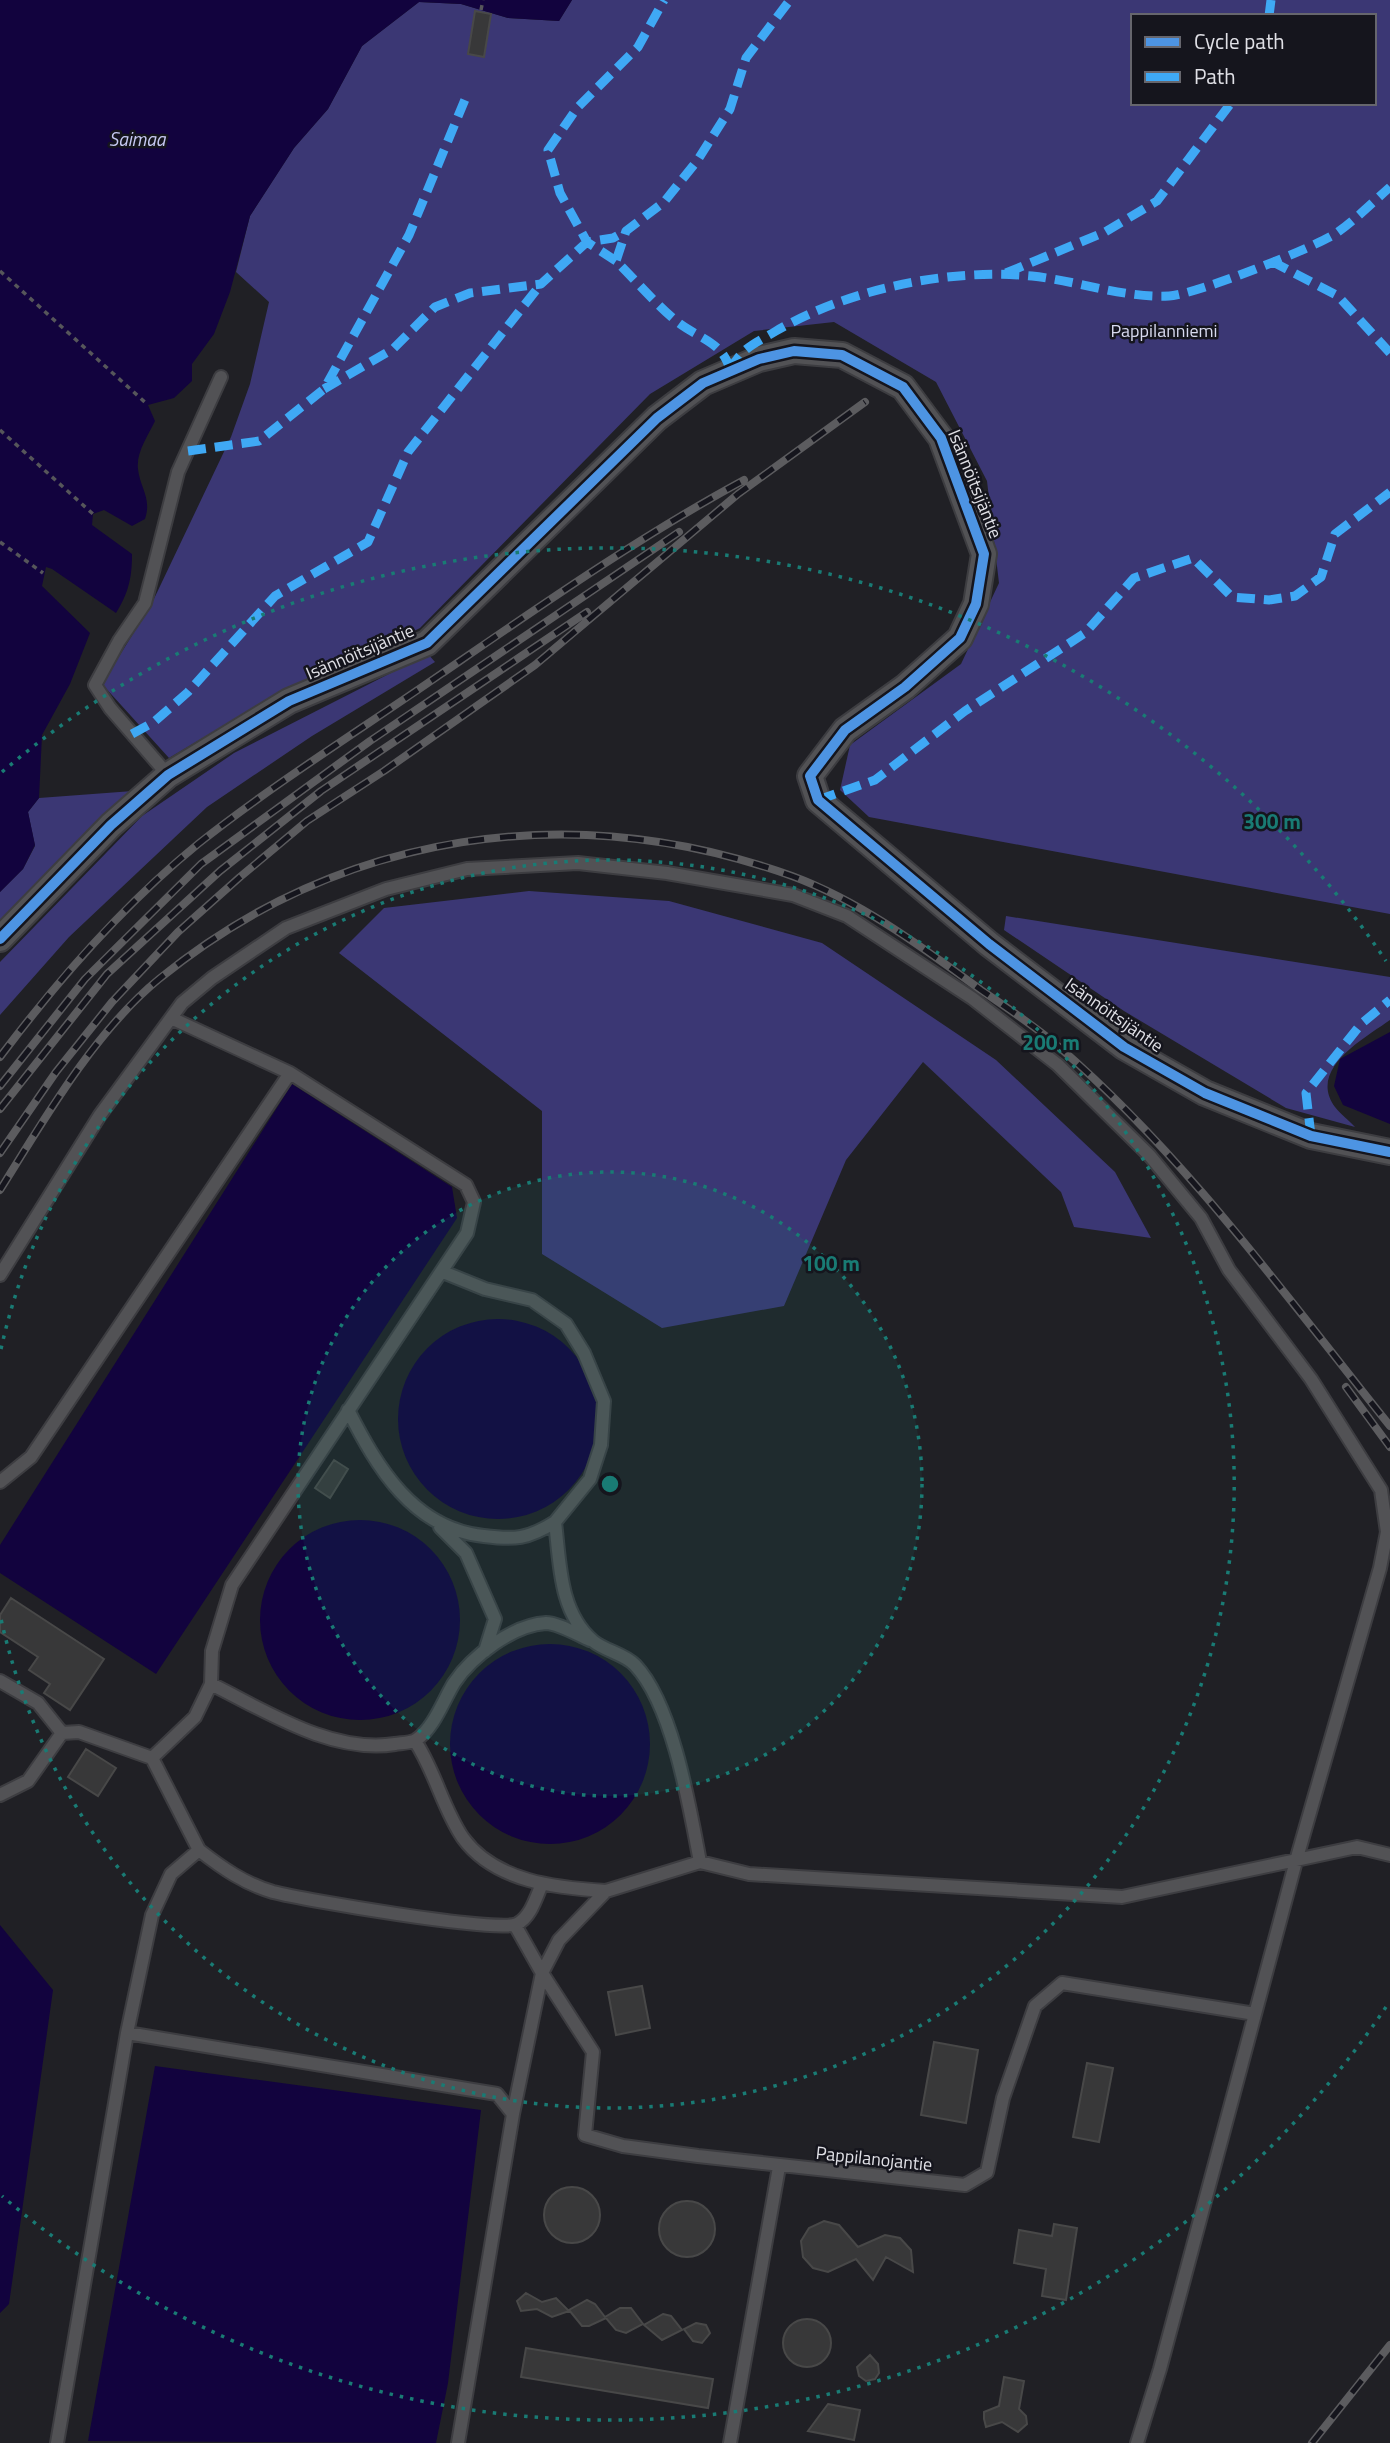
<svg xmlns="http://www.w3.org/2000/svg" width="1390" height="2443" viewBox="0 0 1390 2443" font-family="'Titillium Web',sans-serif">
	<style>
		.forest { fill: #3b3774; fill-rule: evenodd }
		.water { fill: #12033e }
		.building { fill: #383839; stroke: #484848; stroke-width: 2 }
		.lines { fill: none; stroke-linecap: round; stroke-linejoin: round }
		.service-casing { stroke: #3d3d41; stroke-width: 16 }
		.minor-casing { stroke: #3d3d41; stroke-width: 28 }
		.path { stroke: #56565a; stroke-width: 3.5; stroke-dasharray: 5 5; stroke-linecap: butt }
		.service { stroke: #525255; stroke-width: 12 }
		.minor { stroke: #525255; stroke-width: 24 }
		.rail-casing { stroke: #5c5c5f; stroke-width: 8 }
		.rail { stroke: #15151d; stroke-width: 5; stroke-dasharray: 16; stroke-linecap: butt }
		.quiet { stroke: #3fa9f5; stroke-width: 9; stroke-dasharray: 18 9; stroke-linecap: butt }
		.cycleway-casing { stroke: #15151d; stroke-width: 15 }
		.cycleway { stroke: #4d94e3; stroke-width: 10 }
		.ring { fill: none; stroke: #197b74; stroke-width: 3.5; stroke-dasharray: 3.5 7 }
		.labels { text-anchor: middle; stroke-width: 5; stroke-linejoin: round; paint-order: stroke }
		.park-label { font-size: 18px; fill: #d9dbf0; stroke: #15151d }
		.street-label { font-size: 18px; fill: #e0e0e6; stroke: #15151d }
		.water-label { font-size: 19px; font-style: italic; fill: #c6c9f2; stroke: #15151d }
		.centre { fill: #197b74; stroke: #15151d; stroke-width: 3.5 }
		.ring-label { font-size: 21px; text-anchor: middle; font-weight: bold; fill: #197b74; stroke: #15151d; stroke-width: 5; stroke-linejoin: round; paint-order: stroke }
	</style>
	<rect width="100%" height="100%" fill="#202025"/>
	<path class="forest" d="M572 0H1390V914L869 817 840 790 850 745 961 664 999 583 987 481 936 382 834 322 754 331 650 394 420 628 213 732 169 758 102 684 152 603 231 437 250 384 269 302 236 272 250 216 294 148 328 109 362 46 419 2 461 4 508 18 559 21ZM1133 16H1374V103H1133Z
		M428 654 435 662 312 736 207 807 69 937 0 1015V962L142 816 234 753Z
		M133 791 0 926V892L23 869 35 846 28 812 39 798Z
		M529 891 669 901 822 943 996 1060 1115 1172 1151 1238 1074 1227 1061 1192 923 1062 846 1160 784 1306 662 1328 542 1254V1111L339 953 384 908Z
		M1006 916 1390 977V1020C1365 1038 1307 1069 1335 1107 1340 1114 1349 1120 1355 1127L1286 1108 1124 1011 1004 930Z"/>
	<path class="water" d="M0 0H572L559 21 508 18 461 4 419 2 362 46 328 109 294 148 250 216 230 292 214 334 192 364V381L174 398 148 405 155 421C148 436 136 452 138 469 140 488 152 498 145 519L132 526 104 510 93 514 92 525 132 554C132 577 129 592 116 613L52 569 46 567 42 586 90 633 70 684 42 735 39 798 28 812 35 845 23 869 0 892Z
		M1390 1032V1124L1343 1105 1334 1086 1340 1059Z
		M292 1084 452 1187 457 1218 156 1674 0 1573V1545Z
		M398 1419a100 100 0 1 1 200 0a100 100 0 1 1-200 0Z
		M260 1620a100 100 0 1 1 200 0a100 100 0 1 1-200 0Z
		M450 1744a100 100 0 1 1 200 0a100 100 0 1 1-200 0Z
		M0 1925 53 1990 9 2304 0 2313Z
		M155 2066 481 2110 448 2383 436 2443 88 2441Z"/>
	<path class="building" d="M475 11 491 14 484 57 468 54Z
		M334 1460 348 1469 330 1498 315 1488Z
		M11 1598 104 1659 70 1710 44 1693 50 1684 29 1670 38 1657 0 1632V1615Z
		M86 1749 116 1768 98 1796 68 1777Z
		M642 1986 650 2028 616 2035 608 1992Z
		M934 2042 978 2050 966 2123 921 2115Z
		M1087 2063 1113 2068 1099 2142 1073 2137Z
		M544 2215a28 28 0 1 1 56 0a28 28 0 1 1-56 0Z
		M659 2229a28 28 0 1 1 56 0a28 28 0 1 1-56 0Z
		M824 2221 839 2225 858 2247 885 2235 900 2238 911 2250 913 2272 886 2257 873 2280 856 2259 828 2272 813 2268 803 2257 801 2241 809 2228Z
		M1054 2224 1077 2228 1066 2300 1042 2296 1046 2269 1014 2263 1019 2230 1052 2236Z
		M526 2293 542 2302 556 2298 569 2311 552 2317 537 2309 521 2311 517 2301Z
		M587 2300 595 2304 605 2317 620 2308H631L643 2324 626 2333 616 2330 606 2318 589 2326H582L569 2310Z
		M663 2314 671 2316 682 2330 662 2340 644 2325Z
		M783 2343a24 24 0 1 1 48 0a24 24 0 1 1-48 0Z
		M696 2323 706 2325 710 2333 702 2343 693 2341 684 2329Z
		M526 2348 713 2379 708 2408 521 2377Z
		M870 2355 878 2364 879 2373 875 2379 866 2381 859 2376 857 2367Z
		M1004 2377 1024 2381 1019 2409 1026 2416 1027 2424 1018 2432 1002 2422 986 2427 984 2419V2412L999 2406Z
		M828 2404 860 2410 854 2440 808 2431Z"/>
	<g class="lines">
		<defs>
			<path id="service" d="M168 775 110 708 95 685 119 641 145 603 178 472 221 377
				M171 1018 290 1073
				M443 1272 485 1289 532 1300 566 1324 584 1353 604 1401 601 1445 590 1479 555 1522C560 1563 559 1612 593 1641 605 1651 625 1654 635 1665 673 1705 690 1809 700 1862L749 1874 1122 1897 1357 1847 1390 1855
				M0 1275 100 1115 182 1003 212 978 286 928 386 889 467 869 578 863 667 873 793 895 847 916 972 998 1058 1065 1150 1156 1201 1218 1229 1270 1311 1379 1381 1490 1387 1532 1380 1568 1296 1861 1160 2369 1137 2443
				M348 1410C377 1467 413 1529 484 1536 515 1540 528 1539 555 1522
				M0 1482 31 1457 290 1073 466 1185 474 1202 467 1233 232 1585 212 1651 211 1684 195 1717 152 1758 199 1850 171 1874 152 1915 127 2033
				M440 1527 466 1553 495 1619 485 1651
				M0 1681 38 1703 62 1733
				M211 1684C266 1711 331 1754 395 1744 401 1743 411 1743 416 1740 434 1728 443 1701 454 1683 472 1656 513 1625 546 1623 558 1623 578 1635 590 1640
				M415 1741C435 1771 443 1809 463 1838 495 1882 557 1888 606 1891
				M0 1795 28 1781 62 1733 79 1732 152 1758
				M199 1850C222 1868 245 1884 273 1892 304 1900 497 1933 517 1924 531 1917 536 1897 542 1884
				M515 1925 542 1973 593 2052 585 2135 623 2146 698 2156 965 2185 987 2172 1003 2098 1035 2006 1062 1983 1255 2014
				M513 2114 542 1973 559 1940 606 1891 700 1862
				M57 2443 127 2033 497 2094 513 2114 458 2443
				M730 2443 779 2167"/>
			<path id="minor" d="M0 939 111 825 168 775 289 701 427 643 657 418 703 383 759 359 794 351 842 355 903 387 941 438 984 554 976 604 960 638 905 687 845 730 810 776 818 800 989 944 1124 1047 1205 1093 1311 1136 1390 1152"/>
		</defs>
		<use href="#service" class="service-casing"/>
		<use href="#minor" class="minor-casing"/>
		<path class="path" d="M481 10 483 0
			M0 271 148 405
			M0 430 93 514
			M0 542 43 573"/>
		<use href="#service" class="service"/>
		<use href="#minor" class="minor"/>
		<defs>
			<path id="rail" d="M0 1057C58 980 123 905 198 844 275 783 360 730 441 674 540 606 639 537 744 480
				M0 1086 85 979 201 864 370 741 679 532
				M0 1109 107 974 220 871 321 791 587 612
				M0 1153 56 1072 112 1002 178 932 240 877 307 821 384 771 535 665 738 494 865 402
				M0 1190C43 1121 95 1031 159 979 341 831 572 797 792 876 860 901 922 947 981 990 1007 1008 1035 1026 1059 1047 1186 1157 1285 1295 1390 1426
				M1346 1387 1390 1447
				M1312 2443 1390 2345"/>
		</defs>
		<use href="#rail" class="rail-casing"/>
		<use href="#rail" class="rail"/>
		<path class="quiet" d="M1269 16 1271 0
			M616 261 587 242 560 193 548 150 577 108 638 47 664 0
			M1271 261 1338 296 1390 353
			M1006 273 1105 232 1157 201 1231 103
			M730 371C741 348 754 344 776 331 849 289 948 268 1032 276 1078 281 1123 298 1169 296 1194 295 1317 247 1338 232 1356 219 1373 202 1390 187
			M730 371C724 341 696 338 675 320 654 302 636 281 616 261L626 231 664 202 697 161 730 109 746 58 790 0
			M324 389 393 349 435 307 470 293 541 284 587 242 613 238 626 231
			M188 451 259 441 324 389 409 235 466 97
			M132 734 154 722 188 692 275 596 368 542 408 452 541 284
			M818 800 875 780 965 711 1085 633 1134 578 1193 558 1232 597 1269 600 1295 596 1321 577 1335 534 1390 492
			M1311 1136 1306 1093 1361 1024 1390 1000"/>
		<defs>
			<path id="cycleway" d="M0 939 111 825 168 775 289 701 427 643 657 418 703 383 759 359 794 351 842 355 903 387 941 438 984 554 976 604 960 638 905 687 845 730 810 776 818 800 989 944 1124 1047 1205 1093 1311 1136 1390 1152"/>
		</defs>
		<use href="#cycleway" class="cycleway-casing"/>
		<use href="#cycleway" class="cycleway"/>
	</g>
	<circle cx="610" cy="1484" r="312" fill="#197b74" fill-opacity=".12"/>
	<g class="ring">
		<circle cx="610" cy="1484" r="312"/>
		<path d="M1 1349A624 624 0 1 1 1 1619"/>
		<path d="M1386 2007A936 936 0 0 1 2 2196M2 772A936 936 0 0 1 1386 961"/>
	</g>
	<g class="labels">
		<g class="park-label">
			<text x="1164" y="337">Pappilanniemi</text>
		</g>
		<g class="street-label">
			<text transform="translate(975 484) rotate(68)" y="6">Isännöitsijäntie</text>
			<text transform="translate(360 652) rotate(-23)" y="6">Isännöitsijäntie</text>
			<text transform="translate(1114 1015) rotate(35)" y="6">Isännöitsijäntie</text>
			<text transform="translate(874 2159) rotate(6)" y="6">Pappilanojantie</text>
		</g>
		<g class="water-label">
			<text x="137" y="146">Saimaa</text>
		</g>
	</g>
	<circle cx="610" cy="1484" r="10" class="centre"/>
	<g class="ring-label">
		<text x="1272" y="829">300 m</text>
		<text x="1051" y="1050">200 m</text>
		<text x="831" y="1271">100 m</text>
	</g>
	<rect x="1131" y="14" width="245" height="91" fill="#15151d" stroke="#66666d" stroke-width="2"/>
	<rect x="1145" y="37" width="35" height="10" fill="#4d94e3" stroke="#66666d" stroke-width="2"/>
	<text x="1194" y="49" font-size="21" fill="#e0e0e6">Cycle path</text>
	<rect x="1145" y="72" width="35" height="10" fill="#3fa9f5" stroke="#66666d" stroke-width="2"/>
	<text x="1194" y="84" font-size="21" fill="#e0e0e6">Path</text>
</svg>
